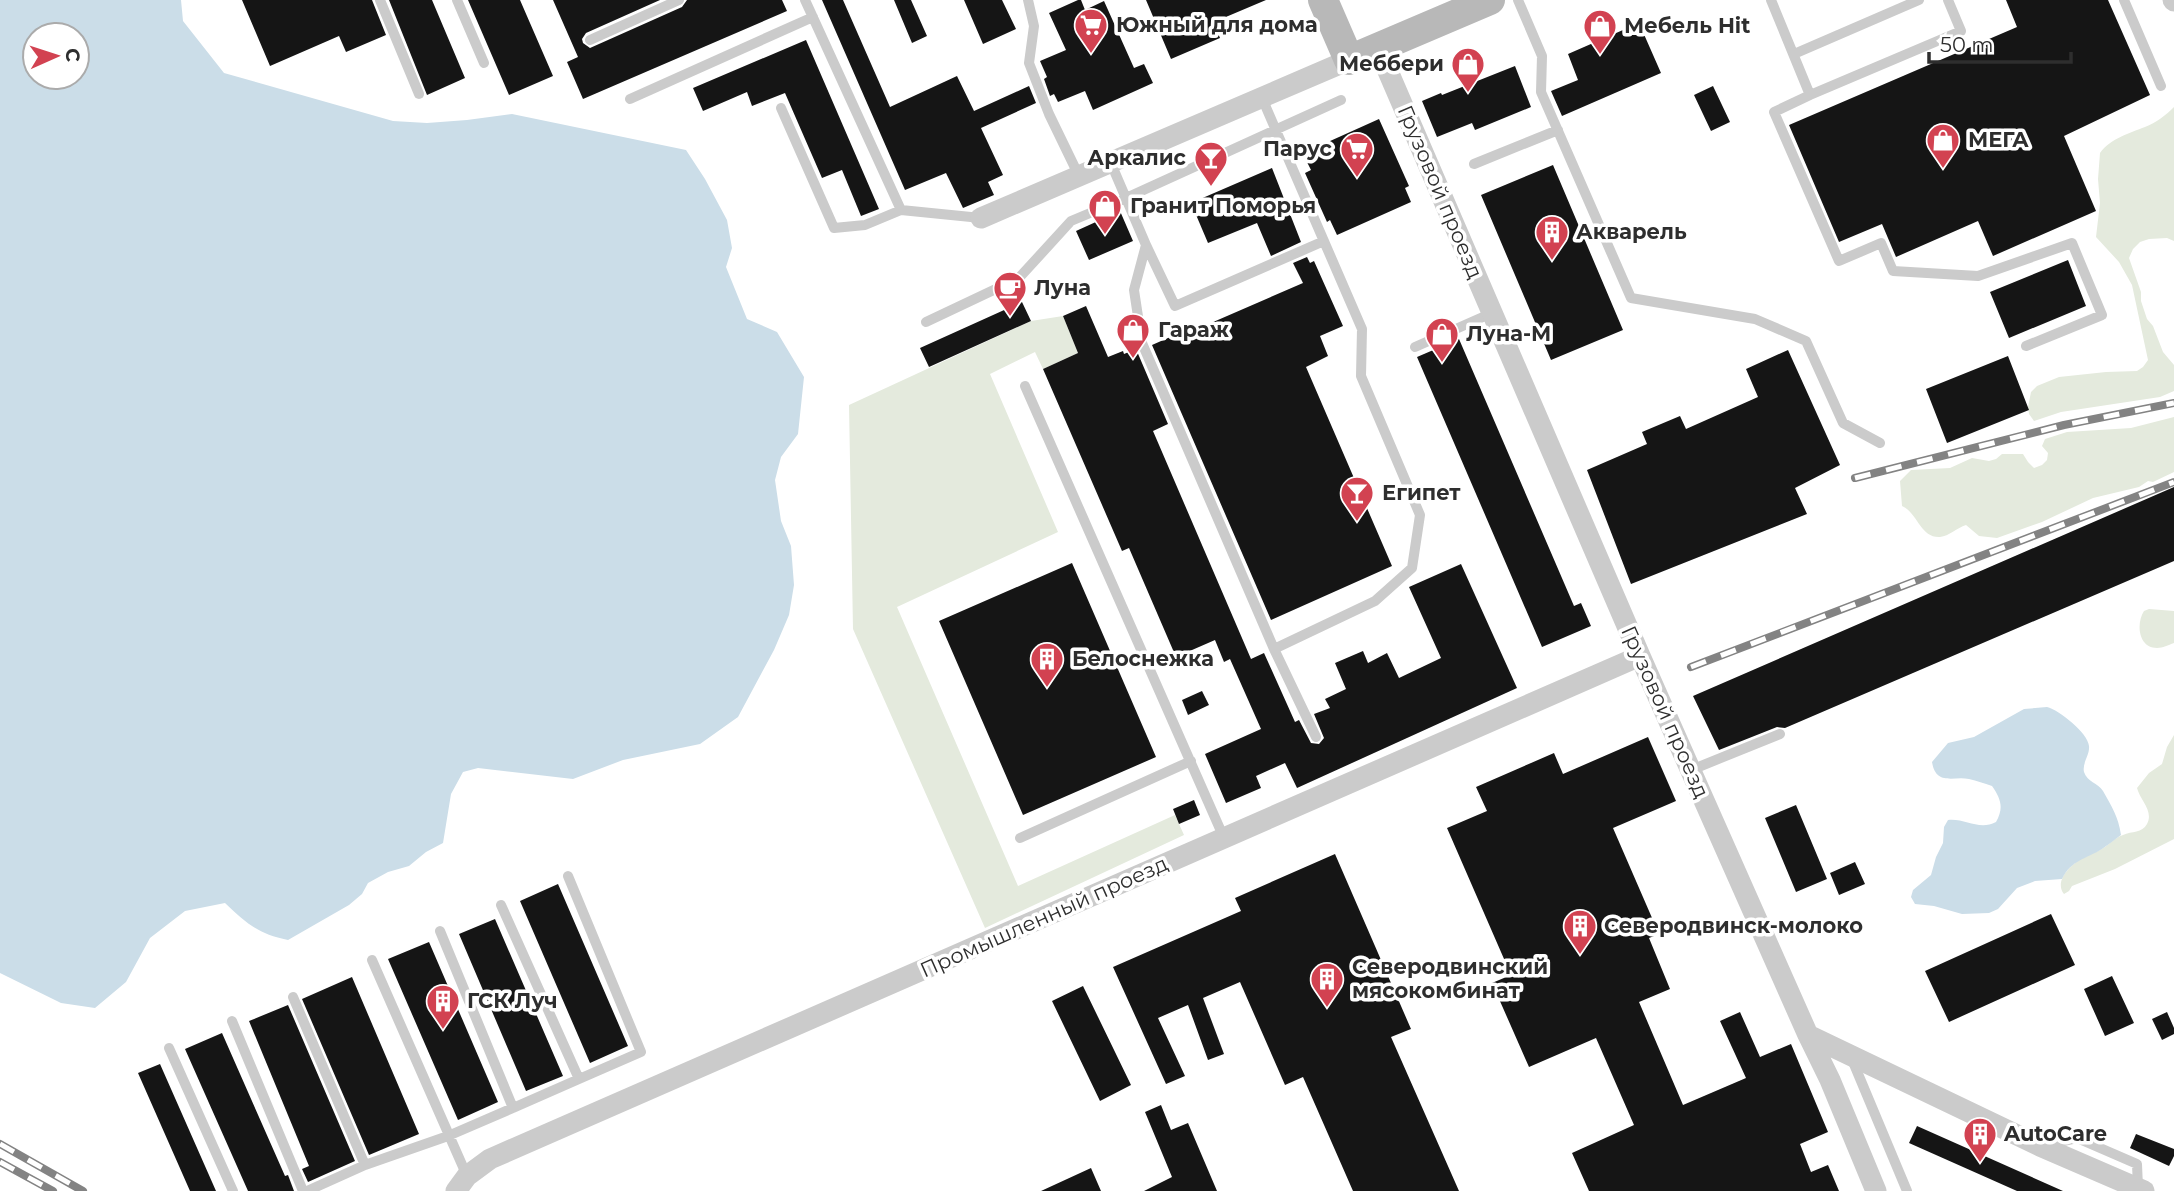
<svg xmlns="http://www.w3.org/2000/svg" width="2174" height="1191" viewBox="0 0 2174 1191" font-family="Montserrat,sans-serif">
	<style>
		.green { fill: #e4eadd }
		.water { fill: #cbdde8; fill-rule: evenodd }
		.building { fill: #151515 }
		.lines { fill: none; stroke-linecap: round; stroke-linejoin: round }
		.service { stroke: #cbcbcb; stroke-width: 10 }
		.minor { stroke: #cbcbcb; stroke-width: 21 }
		.secondary { stroke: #b8b8b8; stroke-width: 30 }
		.rail-casing { stroke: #838383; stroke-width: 8 }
		.rail { stroke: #fff; stroke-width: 5; stroke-dasharray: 16; stroke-linecap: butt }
		.labels { text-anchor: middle; stroke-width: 7; stroke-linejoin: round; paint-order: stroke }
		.poi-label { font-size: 21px; font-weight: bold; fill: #2e2e2e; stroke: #fff; text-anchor: start }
		.street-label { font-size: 21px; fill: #2e2e2e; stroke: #fff }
	</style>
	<rect width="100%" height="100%" fill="#fff"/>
	<path class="green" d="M2174 107V241L2167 238 2149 239 2140 242 2133 249 2129 258 2141 292V301L2147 319 2153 326 2163 352 2174 365V391L2160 397 2061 412 2034 421 2029 414 2028 407 2031 392 2037 386 2059 377 2106 372 2137 371 2143 367 2148 360 2132 285 2119 262 2096 237 2100 203 2098 179 2100 153C2111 138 2130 133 2145 127 2156 123 2166 115 2174 107Z
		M1063 316 1078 353 1043 369 1035 352 990 374 1058 532 897 607 1018 886 1175 815 1184 835 985 928 853 629 849 405 1031 321Z
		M2174 417V472L2153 482 2148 481 2139 487 2093 498 2042 522 1997 538 1979 536 1966 525C1957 528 1949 536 1940 537 1920 538 1918 513 1902 506L1900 481 1911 470 1950 468 1972 458 1989 461 1996 459 2002 454H2023L2028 462 2034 468 2042 465 2047 460 2048 453 2042 446 2045 439 2067 432 2131 428Z
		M2149 609 2174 611V643C2168 645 2163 648 2157 648 2138 648 2136 623 2144 611Z
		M2174 735V839L2115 869 2072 886 2069 891 2064 894C2053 880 2073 863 2085 856 2090 853 2095 853 2100 850 2108 846 2114 838 2123 835 2132 831 2142 833 2147 824 2154 811 2140 800 2137 788L2149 773 2162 764 2167 747Z"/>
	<path class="water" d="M0 0H181L183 21 224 73 393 121 427 123 467 120 512 114 686 150 705 179 727 220 732 248 726 267 747 319 777 332 804 377 798 434 781 457 775 480 781 521 791 546 794 585 789 615 774 650 738 717 700 744 623 760 573 779 478 768 463 772 451 794 443 843 426 852 409 866 388 872 368 883 362 894 349 905 288 940C258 934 246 923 225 903L185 911 150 938 126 982 95 1008 61 1003 0 973ZM77 35V77H35V35Z
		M2047 707C2059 710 2088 733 2089 746 2090 755 2082 763 2084 772 2087 782 2098 783 2103 791 2112 807 2118 816 2121 835 2114 840 2108 845 2102 849 2086 859 2071 860 2062 879L2035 881 2017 888 1998 909 1989 913 1962 914 1934 906 1915 904 1911 897 1913 890 1931 875 1936 857 1943 843 1944 827 1948 820C1965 818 1979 831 1996 822 2004 808 2001 799 1992 786 1984 783 1977 781 1969 779 1953 776 1936 786 1932 762L1948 743 1974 737 2024 709Z"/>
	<path class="building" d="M242 0H372L386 35 346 52 339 36 270 66Z
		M389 0H432L465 78 427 95Z
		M468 0H520L553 76 509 95Z
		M553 0H660L586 33 582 39 583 43 590 48 682 7 687 0H782L787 11 583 99 567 62 578 57Z
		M822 0H843L890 107 957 76 974 111 1029 86 1036 103 981 128 1003 175 988 182 994 195 963 208 946 173 905 190Z
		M894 0H911L927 36 912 43Z
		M964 0H1002L1016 29 983 44Z
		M1078 0H1081L1085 10 1104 1 1134 68 1144 64 1153 83 1093 110 1085 91 1058 102 1054 94 1050 96 1044 79 1047 77 1040 61 1066 50 1049 13Z
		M1146 0H1266L1214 22 1220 38 1171 59Z
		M2006 0H2108L2150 95 2064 136 2096 211 1993 256 1978 221 1896 257 1882 224 1839 242 1789 125 2017 27Z
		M1639 23 1661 73 1562 116 1551 91 1578 80 1568 54Z
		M806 40 879 209 861 216 842 170 822 178 785 93 752 106 747 92 703 111 693 88Z
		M1515 66 1531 107 1475 130 1472 123 1437 137 1422 101 1441 93 1442 95Z
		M1713 86 1730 122 1711 131 1694 95Z
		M1379 119 1409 186 1405 188 1411 202 1337 235 1330 220 1327 222 1305 173 1311 170 1304 156 1320 149 1319 146Z
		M1553 165 1623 330 1551 360 1481 195Z
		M1272 168 1301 242 1271 256 1257 223 1208 243 1191 203Z
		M1120 211 1133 241 1089 260 1076 231Z
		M1307 257 1310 263 1314 261 1343 326 1320 336 1328 356 1306 367 1392 566 1271 620 1152 345 1202 323 1204 326 1303 283 1293 263Z
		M2068 260 2086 306 2009 338 1990 292Z
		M1022 302 1031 321 929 367 920 348Z
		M1086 306 1108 357 1123 351 1124 354 1136 349 1168 424 1153 431 1251 659 1264 653 1295 722 1299 720 1311 743 1319 744 1324 738 1314 714 1330 708 1325 699 1346 689 1335 663 1363 651 1368 663 1387 653 1399 678 1441 658 1409 587 1461 564 1517 688 1297 788 1285 763 1256 776 1261 788 1226 803 1205 754 1261 729 1230 659 1224 662 1215 640 1176 657 1129 548 1122 551 1043 369 1078 353 1063 316Z
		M1459 339 1574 606 1581 603 1591 626 1542 647 1417 357Z
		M1788 350 1840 465 1795 488 1807 514 1631 584 1587 470 1647 444 1642 432 1680 416 1686 429 1758 397 1746 369Z
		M2008 356 2029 410 1947 443 1926 389Z
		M2174 487V561L1785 728 1777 727 1719 750 1693 696Z
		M1072 563 1156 757 1023 815 939 621Z
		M1202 691 1209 705 1188 715 1182 700Z
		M1648 737 1676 801 1613 828 1659 934 1649 938 1670 989 1639 1002 1683 1105 1746 1078 1720 1021 1740 1012 1760 1057 1791 1044 1828 1132 1800 1144 1811 1172 1828 1165 1839 1191H1589L1572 1153 1634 1125 1596 1038 1529 1067 1492 983 1511 975 1447 828 1487 811 1476 787 1554 753 1563 774Z
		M1194 800 1200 815 1179 824 1173 809Z
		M1796 805 1827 879 1796 892 1765 818Z
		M1335 854 1411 1029 1391 1037 1459 1191H1353L1303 1077 1285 1085 1240 982 1203 998 1224 1054 1208 1060 1188 1005 1158 1018 1185 1076 1166 1084 1113 967 1241 911 1235 898Z
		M1855 862 1865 884 1839 895 1830 873Z
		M558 884 628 1046 590 1063 520 901Z
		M2051 914 2075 965 1949 1022 1925 971Z
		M495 919 563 1076 526 1091 459 934Z
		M429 942 498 1102 458 1120 388 959Z
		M2112 976 2134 1023 2105 1036 2084 989Z
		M352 977 419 1134 369 1155 302 999Z
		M1083 986 1131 1085 1100 1101 1052 1001Z
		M288 1005 355 1161 308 1182 302 1169 309 1166 249 1021Z
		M2167 1012 2174 1028V1034L2162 1040 2152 1019Z
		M222 1033 285 1176 288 1175 294 1191H248L185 1049Z
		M160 1064 216 1191H190L138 1073Z
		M1161 1105 1171 1130 1188 1123 1217 1191H1144L1172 1177 1145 1112Z
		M1917 1126 2063 1191H2017L1909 1143Z
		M2136 1134 2174 1149V1156L2169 1166 2130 1148Z
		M1091 1168 1101 1191H1041Z"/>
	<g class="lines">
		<path class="service" d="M380 0 419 94
			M457 0 484 63
			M805 0 901 210 981 218
			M1028 0 1034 26 1029 63 1049 114 1079 176
			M1518 0 1542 56 1541 92 1631 298 1755 319 1806 341 1843 423 1880 443
			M1771 0 1810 95 1961 31 1948 0
			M2124 0 2161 86
			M590 40 679 0
			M1794 54 1919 0
			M1810 95 1774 112 1839 261 1881 243 1893 271 1978 276 2072 243 2102 315 2026 346
			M1262 98 1362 329 1361 376 1420 515 1412 568 1375 601 1274 649
			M630 99 813 17
			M781 108 834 228 865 225 901 210
			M1110 161 1146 245 1134 290 1142 343 1274 649 1316 737
			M1474 164 1558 130
			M1146 245 1175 306 1324 241
			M926 322 1019 278 1071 221 1126 198 1341 100
			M1415 347 1492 313
			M1025 386 1224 838
			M1691 770 1780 734
			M1020 838 1191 761
			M568 876 641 1052 579 1079
			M501 905 579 1079 513 1108
			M372 960 467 1176
			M293 997 365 1165 448 1136 513 1108 440 931
			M232 1021 303 1191
			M169 1048 233 1191
			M1851 1057 1907 1191
			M2045 1145 2077 1138 2137 1164 2138 1188
			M307 1191 365 1165"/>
		<path class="minor" d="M2173 0 2174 1
			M1378 48 1640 656 1808 1035 2040 1146 2144 1191
			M981 218 1349 60
			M1808 1035 1830 1080 1876 1191
			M456 1191 467 1176 490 1159 1640 656"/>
		<path class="secondary" d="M1323 0 1349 60 1490 0"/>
		<defs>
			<path id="rail" d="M1855 478 2064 425 2174 403
				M1691 667 2174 482
				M0 1144 83 1191
				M0 1162 53 1191"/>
		</defs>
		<use href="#rail" class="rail-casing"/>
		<use href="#rail" class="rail"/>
	</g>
	<defs>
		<symbol id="supermarket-pin" viewBox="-11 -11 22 30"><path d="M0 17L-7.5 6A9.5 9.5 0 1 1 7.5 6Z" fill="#d24251" stroke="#fff"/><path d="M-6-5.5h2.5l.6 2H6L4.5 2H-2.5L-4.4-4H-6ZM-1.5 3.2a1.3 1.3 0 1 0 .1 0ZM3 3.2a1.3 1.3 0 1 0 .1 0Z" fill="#fff"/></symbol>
		<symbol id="shop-pin" viewBox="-11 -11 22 30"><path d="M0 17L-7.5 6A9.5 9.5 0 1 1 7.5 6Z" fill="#d24251" stroke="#fff"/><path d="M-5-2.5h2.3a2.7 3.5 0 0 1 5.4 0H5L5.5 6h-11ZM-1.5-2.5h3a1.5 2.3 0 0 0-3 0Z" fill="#fff"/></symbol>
		<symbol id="bar-pin" viewBox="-11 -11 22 30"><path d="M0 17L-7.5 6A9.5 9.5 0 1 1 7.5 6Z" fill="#d24251" stroke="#fff"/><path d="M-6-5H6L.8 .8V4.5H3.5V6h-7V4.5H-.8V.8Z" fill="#fff"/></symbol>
		<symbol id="building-pin" viewBox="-11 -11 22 30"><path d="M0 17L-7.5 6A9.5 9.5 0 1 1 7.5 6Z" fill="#d24251" stroke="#fff"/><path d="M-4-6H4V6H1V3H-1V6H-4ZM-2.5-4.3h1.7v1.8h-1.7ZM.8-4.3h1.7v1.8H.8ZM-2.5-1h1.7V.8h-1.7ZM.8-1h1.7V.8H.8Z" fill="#fff"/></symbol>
		<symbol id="cafe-pin" viewBox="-11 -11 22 30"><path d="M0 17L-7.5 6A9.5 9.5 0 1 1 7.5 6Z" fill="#d24251" stroke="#fff"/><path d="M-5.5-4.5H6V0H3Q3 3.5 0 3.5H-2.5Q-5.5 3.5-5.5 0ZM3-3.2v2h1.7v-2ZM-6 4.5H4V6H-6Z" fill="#fff"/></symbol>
	</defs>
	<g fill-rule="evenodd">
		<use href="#supermarket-pin" x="1072" y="6" width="38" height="52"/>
		<use href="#shop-pin" x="1581" y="7" width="38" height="52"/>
		<use href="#shop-pin" x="1449" y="45" width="38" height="52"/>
		<use href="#shop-pin" x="1924" y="121" width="38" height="52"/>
		<use href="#supermarket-pin" x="1338" y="130" width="38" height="52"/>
		<use href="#bar-pin" x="1192" y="139" width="38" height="52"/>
		<use href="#shop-pin" x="1086" y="187" width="38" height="52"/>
		<use href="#building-pin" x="1533" y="213" width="38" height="52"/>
		<use href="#cafe-pin" x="991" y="269" width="38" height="52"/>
		<use href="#shop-pin" x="1114" y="311" width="38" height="52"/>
		<use href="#shop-pin" x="1423" y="315" width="38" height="52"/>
		<use href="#bar-pin" x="1338" y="474" width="38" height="52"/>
		<use href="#building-pin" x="1028" y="640" width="38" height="52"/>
		<use href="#building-pin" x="1561" y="907" width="38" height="52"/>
		<use href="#building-pin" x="1308" y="960" width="38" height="52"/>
		<use href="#building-pin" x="424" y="982" width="38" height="52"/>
		<use href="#building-pin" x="1961" y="1115" width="38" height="52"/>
	</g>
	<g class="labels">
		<g class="poi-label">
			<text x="1116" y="32">Южный для дома</text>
			<text x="1624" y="33">Мебель Hit</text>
			<text x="1444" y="71" text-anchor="end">Меббери</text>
			<text x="1968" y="147">МЕГА</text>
			<text x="1332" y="156" text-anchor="end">Парус</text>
			<text x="1186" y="165" text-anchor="end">Аркалис</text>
			<text x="1130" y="213">Гранит Поморья</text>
			<text x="1576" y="239">Акварель</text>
			<text x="1034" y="295">Луна</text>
			<text x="1158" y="337">Гараж</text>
			<text x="1466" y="341">Луна-М</text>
			<text x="1382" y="500">Египет</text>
			<text x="1072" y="666">Белоснежка</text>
			<text x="1604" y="933">Северодвинск-молоко</text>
			<text x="1352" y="974">Северодвинский<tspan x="1352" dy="24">мясокомбинат</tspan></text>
			<text x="467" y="1008">ГСК Луч</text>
			<text x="2004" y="1141">AutoCare</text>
		</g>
		<g class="street-label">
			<text transform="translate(1440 192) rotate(67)" y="7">Грузовой проезд</text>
			<text transform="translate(1665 712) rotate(66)" y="7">Грузовой проезд</text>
			<text transform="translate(1044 917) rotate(-24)" y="7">Промышленный проезд</text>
		</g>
	</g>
	<g transform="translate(56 56) rotate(87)"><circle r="33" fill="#ffffff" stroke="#ababab" stroke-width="2"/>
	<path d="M0-5L12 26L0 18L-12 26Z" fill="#d24251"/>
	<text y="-10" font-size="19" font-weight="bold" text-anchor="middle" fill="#2e2e2e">С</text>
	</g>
	<path d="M1929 52v10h142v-10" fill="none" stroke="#2e2e2e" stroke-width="3.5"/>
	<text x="1940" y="52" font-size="21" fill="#2e2e2e" stroke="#ffffff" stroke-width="5" paint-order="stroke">50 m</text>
</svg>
